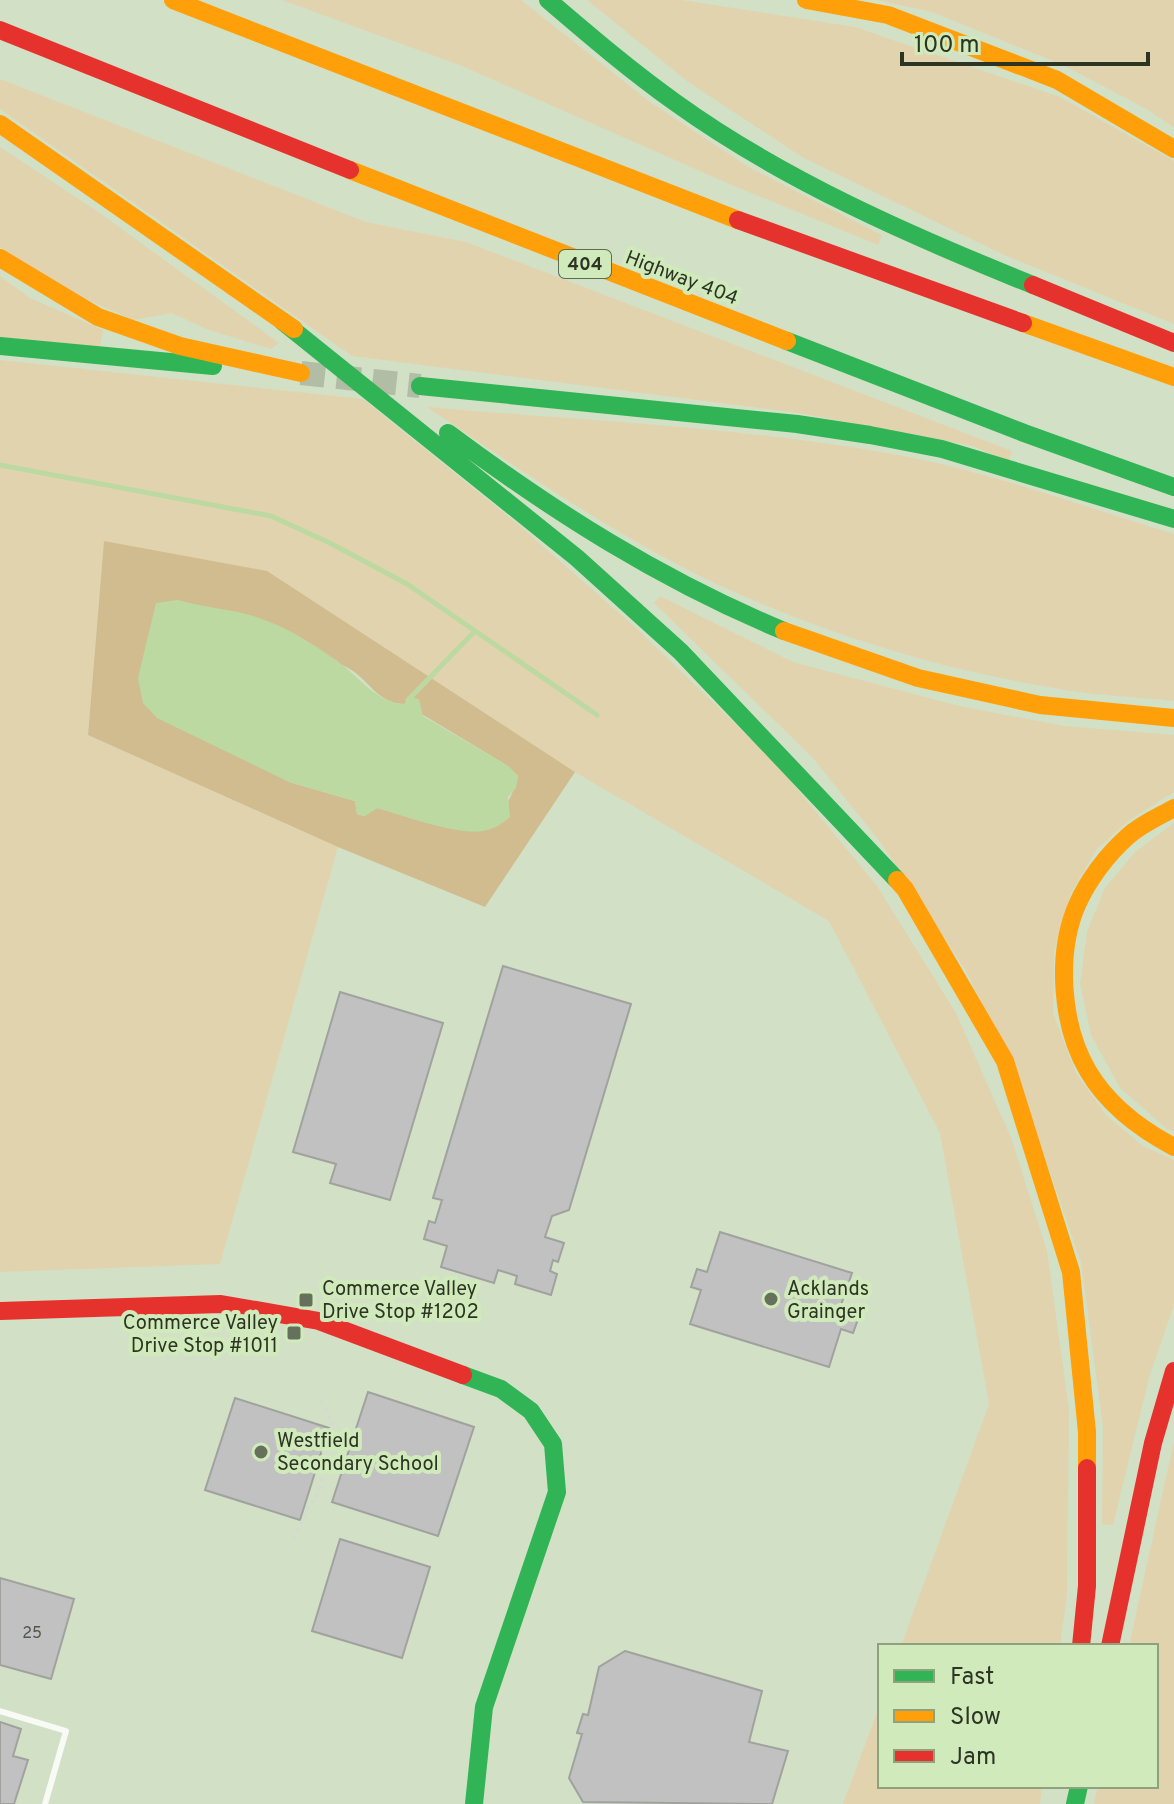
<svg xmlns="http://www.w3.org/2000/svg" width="1174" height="1804" viewBox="0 0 1174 1804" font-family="Overpass,sans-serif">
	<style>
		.green { fill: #e2d3af }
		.forest { fill: #d1bc8f; fill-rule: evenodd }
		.water { fill: #bcd9a2 }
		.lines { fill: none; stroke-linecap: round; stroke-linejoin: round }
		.stream { stroke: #bcd9a2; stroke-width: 5 }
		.building { fill: #c2c1c2; stroke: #a0a29e; stroke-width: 2 }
		.highway-tunnel { stroke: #b1bea5; stroke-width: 24; stroke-dasharray: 24 12; stroke-linecap: butt }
		.path { stroke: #d5d9d1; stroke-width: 3; stroke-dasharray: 4 4; stroke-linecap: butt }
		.lane { stroke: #f8faf6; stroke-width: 6 }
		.fast { stroke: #30b455; stroke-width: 18 }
		.slow { stroke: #ff9f0a; stroke-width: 18 }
		.jam { stroke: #e5322d; stroke-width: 18 }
		.poi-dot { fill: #66715c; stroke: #d1eabb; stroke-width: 3 }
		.labels { text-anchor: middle; stroke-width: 8; stroke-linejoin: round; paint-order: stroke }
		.number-label { font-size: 16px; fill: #52584b }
		.shield { fill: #d1eabb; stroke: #5e6b51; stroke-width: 2 }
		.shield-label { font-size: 18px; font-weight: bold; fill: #2c3523 }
		.street-label { font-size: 20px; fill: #2c3523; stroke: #d1eabb }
		.poi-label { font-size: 20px; fill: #2c3523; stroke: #d1eabb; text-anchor: start }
	</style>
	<rect width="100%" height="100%" fill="#d2e0c6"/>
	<path class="green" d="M282 0H521L650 102 750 168 882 235 878 245 727 183 462 66Z
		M587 0H682L855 27 1060 97 1174 161V324L1004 255 802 157 687 81Z
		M876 0H1174V128L1148 110 1065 66 932 12Z
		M0 79 366 222 466 242 1012 451 1009 462 973 446 799 413 352 356 0 109Z
		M0 147 97 211 279 343 271 349 206 329 172 313 133 320 57 286 0 247Z
		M0 276 30 298 103 330 100 347 0 337Z
		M0 360 363 399 520 526 635 627 775 762 877 886 956 1013 1012 1140 1047 1251 1069 1409 1067 1594 1060 1646H901L989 1404 940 1133 829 921 575 772 401 659 104 542 88 735 338 847 220 1264 0 1272Z
		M427 407C578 420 738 427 887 453 982 469 1082 506 1174 534V701C1138 697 1101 696 1065 690 953 672 843 640 739 594 631 547 525 473 427 407Z
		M660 596 793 662 959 706 1064 726 1174 735V792L1128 821 1096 850 1070 895 1054 951 1053 1013 1076 1073 1106 1115 1143 1146 1174 1160V1305L1149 1378 1113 1525 1102 1524 1103 1427 1081 1262 1017 1077 966 971 881 843 813 758 654 603Z
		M1174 823V1132L1167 1129 1120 1088 1091 1035 1080 984 1087 931 1105 888 1135 852Z
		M1174 1441V1804H1094L1098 1786H1156V1646H1129Z
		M880 1704V1786H1042L1040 1804H843Z"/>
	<path class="forest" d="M104 541 267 571 575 772 485 907 338 847 88 735ZM177 600 202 607C249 627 305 645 348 668 369 679 377 704 405 704L508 766 518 776C516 790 503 809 497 824 465 840 411 817 377 808L364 816 357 814 355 801 289 782Z"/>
	<path class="water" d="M177 600C205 608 236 609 262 619 288 628 311 643 333 658 355 672 378 705 404 704L409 697 419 699 423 716 508 766 518 776 516 788 508 797 510 817C504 823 492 830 483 831 459 836 402 815 377 808L365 816 357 814 355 801 289 782 157 718 143 703 138 678 156 603Z"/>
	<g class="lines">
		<path class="stream" d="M0 465 271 516 330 543 407 584 597 715
			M408 700 475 631"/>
	</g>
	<path class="building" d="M503 966 631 1004 569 1210 552 1216 545 1237 564 1243 558 1262 553 1260 550 1271 557 1274 551 1295 515 1284 517 1276 498 1270 494 1283 441 1267 447 1246 424 1239 429 1221 435 1223 442 1200 433 1198Z
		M340 992 443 1023 390 1200 330 1183 336 1164 293 1152Z
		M720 1232 852 1273 840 1308 860 1314 853 1333 841 1329 829 1367 690 1324 701 1290 691 1287 697 1269 707 1272Z
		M368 1392 474 1427 438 1536 332 1502Z
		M235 1398 329 1428 300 1520 205 1490Z
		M340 1539 430 1567 402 1658 312 1631Z
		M0 1578 74 1599 51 1679 0 1665Z
		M625 1651 762 1691 749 1742 788 1751 772 1804 583 1802 569 1778 582 1734 577 1733 583 1714 588 1715 599 1667Z
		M0 1722 21 1729 13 1756 28 1760 14 1804H0Z"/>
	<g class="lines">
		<path class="highway-tunnel" d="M301 373 420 386"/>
		<path class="path" d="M294 1539 308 1507 315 1500 328 1464 322 1455 330 1431 335 1429 320 1399"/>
		<path class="lane" d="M0 1711 66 1731 45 1804"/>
		<path class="fast" d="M548 0C590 36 631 71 676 103 783 180 911 236 1033 285
			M282 321 577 558 681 652 897 880
			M787 341 1024 433 1174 487
			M0 346 213 366
			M420 386 797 424 870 435 942 449 1174 519
			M448 433C554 512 661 580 784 631
			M463 1375 501 1389 531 1411 553 1444 557 1492 484 1707 474 1804
			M1075 1804 1079 1786"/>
		<path class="slow" d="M173 0 738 220
			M806 0 888 15 1057 80 1174 149
			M0 124 294 329
			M350 170 787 341
			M0 258 98 317 180 346 301 373
			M1023 323 1174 377
			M784 631 918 678 1040 705 1174 718
			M1174 808C1158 817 1141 824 1127 837 1107 855 1088 880 1077 905 1056 954 1061 1025 1088 1071 1108 1105 1140 1129 1174 1147
			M897 880 905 889 1005 1061 1071 1272 1087 1432V1468"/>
		<path class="jam" d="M0 30 350 170
			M738 220 1023 323
			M1033 285 1174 343
			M0 1311 221 1304 319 1321 463 1375
			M1081 1646 1087 1586V1468
			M1110 1646 1153 1443 1174 1371"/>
	</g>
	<g class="poi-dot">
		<circle cx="771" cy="1299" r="8"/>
		<rect x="298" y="1292" width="16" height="16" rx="4"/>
		<rect x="286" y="1325" width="16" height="16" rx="4"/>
		<circle cx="261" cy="1452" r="8"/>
	</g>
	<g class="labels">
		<g class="number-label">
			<text x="32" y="1638">25</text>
		</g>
		<rect class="shield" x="559" y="250" width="52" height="28" rx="6"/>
		<g class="shield-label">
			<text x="585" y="270">404</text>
		</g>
		<g class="street-label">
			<text transform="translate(682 277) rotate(21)" y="7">Highway 404</text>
		</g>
		<g class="poi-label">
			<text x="322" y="1295">Commerce Valley<tspan x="322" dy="23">Drive Stop #1202</tspan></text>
			<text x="787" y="1295">Acklands<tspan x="787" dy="23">Grainger</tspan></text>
			<text x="278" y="1329" text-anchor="end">Commerce Valley<tspan x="278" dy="23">Drive Stop #1011</tspan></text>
			<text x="277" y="1447">Westfield<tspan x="277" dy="23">Secondary School</tspan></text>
		</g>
	</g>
	<rect x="878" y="1644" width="280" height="144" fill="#d1eabb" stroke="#8fa27e" stroke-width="2"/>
	<rect x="894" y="1670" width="40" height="12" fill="#30b455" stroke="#8fa27e" stroke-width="2"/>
	<text x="950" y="1684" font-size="24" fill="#2c3523">Fast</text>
	<rect x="894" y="1710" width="40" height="12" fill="#ff9f0a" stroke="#8fa27e" stroke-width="2"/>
	<text x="950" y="1724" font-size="24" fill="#2c3523">Slow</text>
	<rect x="894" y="1750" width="40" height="12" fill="#e5322d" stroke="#8fa27e" stroke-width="2"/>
	<text x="950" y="1764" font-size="24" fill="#2c3523">Jam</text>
	<path d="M902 52v12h246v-12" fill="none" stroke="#2c3523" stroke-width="4"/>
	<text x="914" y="52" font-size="24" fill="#2c3523" stroke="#d1eabb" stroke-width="6" paint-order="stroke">100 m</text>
</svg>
